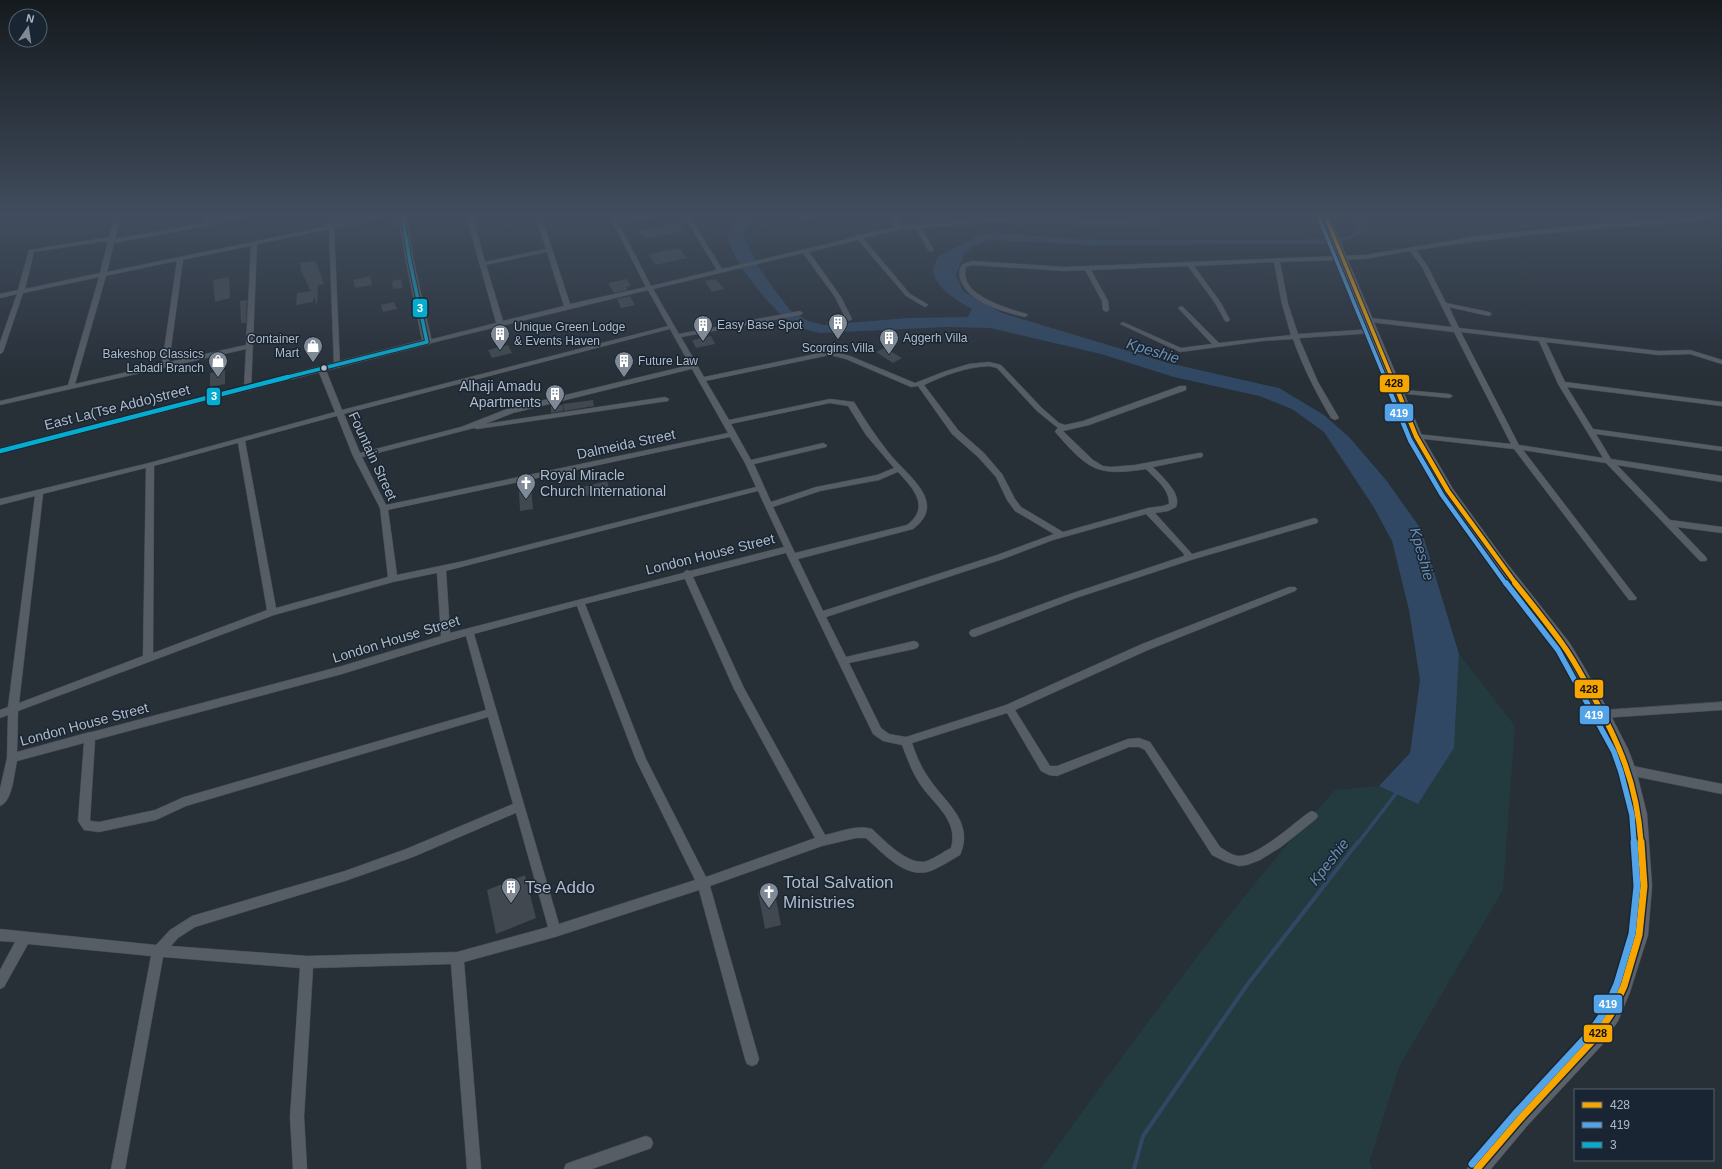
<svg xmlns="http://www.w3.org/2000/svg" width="1722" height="1169" viewBox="0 0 1722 1169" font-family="Helvetica,sans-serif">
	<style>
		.green { fill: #233b3e }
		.water { fill: #304863 }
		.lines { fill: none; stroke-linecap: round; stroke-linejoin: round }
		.stream-far1 { stroke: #304863; stroke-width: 3.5 }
		.stream { stroke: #304863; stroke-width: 4 }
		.building { fill: #41484f }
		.minor-casing { stroke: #454b51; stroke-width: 1 }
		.tertiary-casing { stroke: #454b51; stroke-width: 1 }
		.secondary-casing { stroke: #454b51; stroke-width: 1 }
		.minor { fill: #565d65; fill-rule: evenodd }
		.tertiary { fill: #565d65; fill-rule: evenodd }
		.secondary { fill: #5b616a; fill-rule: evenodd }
		.bus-1-far3-casing { stroke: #192532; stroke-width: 5.5 }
		.bus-1-far2-casing { stroke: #192532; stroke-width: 7 }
		.bus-1-far1-casing { stroke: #192532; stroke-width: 8 }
		.bus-1-casing { stroke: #192532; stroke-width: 10 }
		.bus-2-far3-casing { stroke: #192532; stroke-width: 5.5 }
		.bus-2-far2-casing { stroke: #192532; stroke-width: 7 }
		.bus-2-far1-casing { stroke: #192532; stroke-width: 8 }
		.bus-2-casing { stroke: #192532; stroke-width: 10 }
		.bus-3-far1-casing { stroke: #192532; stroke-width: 5.5 }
		.bus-3-casing { stroke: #192532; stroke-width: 7 }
		.bus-1-far3 { stroke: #f7a600; stroke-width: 3.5 }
		.bus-1-far2 { stroke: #f7a600; stroke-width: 4.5 }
		.bus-1-far1 { stroke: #f7a600; stroke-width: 5.5 }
		.bus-1 { stroke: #f7a600; stroke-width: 7 }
		.bus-2-far3 { stroke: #53a3e8; stroke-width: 3.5 }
		.bus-2-far2 { stroke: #53a3e8; stroke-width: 4.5 }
		.bus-2-far1 { stroke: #53a3e8; stroke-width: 5.5 }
		.bus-2 { stroke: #53a3e8; stroke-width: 7 }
		.bus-3-far1 { stroke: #06acd0; stroke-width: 3.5 }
		.bus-3 { stroke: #06acd0; stroke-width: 4.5 }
		.bus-dot { fill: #afbbc9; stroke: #192532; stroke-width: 1.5 }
		.labels { text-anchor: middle; stroke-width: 3; stroke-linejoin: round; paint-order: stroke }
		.far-poi-label { font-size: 12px; fill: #afbbc9; stroke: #192532; text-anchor: start }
		.poi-label { font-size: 14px; fill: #afbbc9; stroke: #192532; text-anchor: end }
		.street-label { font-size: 14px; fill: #afbbc9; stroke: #192532 }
		.water-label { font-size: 15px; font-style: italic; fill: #6c8eb0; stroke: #192532 }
		.near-poi-label { font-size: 17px; fill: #afbbc9; stroke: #192532; text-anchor: start }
		.line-badge { stroke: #192532; stroke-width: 1.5 }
		.badge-label { font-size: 11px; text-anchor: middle; font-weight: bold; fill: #fff }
		.pale-badge-label { font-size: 11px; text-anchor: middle; font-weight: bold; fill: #111 }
	</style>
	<rect width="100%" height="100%" fill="#272f37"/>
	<path class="green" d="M1459 654 1515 726 1503 890 1400 1065 1369 1163 1373 1169H1041C1134 1040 1228 908 1335 790L1379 786 1418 804 1454 747Z"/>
	<path class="water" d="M750 215H762L754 220 742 233 759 268 774 289 790 310 808 321 824 325 908 318 968 317 972 309C959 302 936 288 933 272 933 267 936 261 938 257L980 234 997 233 1096 240H1302L1342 237 1353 234 1359 215H1369L1367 232 1341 243 1330 244 1089 245 990 240 973 246 964 254 956 275 963 291 1002 313 1168 363 1279 388 1324 415 1349 437 1386 480 1421 529 1459 654 1454 748 1418 804 1379 786 1410 753 1420 680 1409 610 1392 541 1373 506 1324 432 1292 409 1259 396 1174 377 1101 354 990 328 947 327 820 333C811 331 800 329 792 323 772 311 726 255 728 232 729 226 745 218 750 215Z"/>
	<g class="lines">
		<path class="stream-far1" d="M1358 843 1398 791"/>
		<path class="stream" d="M1134 1169 1143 1136 1247 985 1358 842"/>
	</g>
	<path class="building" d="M678 223 684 231 645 239 639 231Z
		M679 248 687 258 655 265 648 254Z
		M313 261V262H316L324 284 318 285 317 305 314 297 313 302 296 305 297 293 311 291 301 271 300 263Z
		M370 276 372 285 355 288 353 280Z
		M229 277 230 298 215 302 213 280Z
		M401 279 403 288 393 289 392 281Z
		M627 279 631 286 626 287 628 290 614 293 608 283Z
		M716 279 724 289 712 292 705 281Z
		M630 296 635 305 621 308 617 299Z
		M247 300 246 323H241L240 301Z
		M394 302 397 309 383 312 381 305Z
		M711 336 715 344 696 348 692 340Z
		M508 345 512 353 492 358 488 350Z
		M885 348 902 358 893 363 876 352Z
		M225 370V384L210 387V373Z
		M593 400 594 406 564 411 563 404Z
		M563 405V411L551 413V406Z
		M607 481 610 490 586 496 583 487Z
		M531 486 533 509 520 511 519 491 523 490V488Z
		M525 875 536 918 496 934 487 890Z
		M774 888 781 925 765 929 758 892Z"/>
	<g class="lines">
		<defs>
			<path id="minor" d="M115 215H121L115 239 203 223V215H209V222L241 215H253L206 226 114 243 107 272 329 226 328 215H334V225L381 215H393L334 228 340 367 338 368 334 366 329 229 257 244 251 390H248L244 388 246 349 0 405V401L68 385 99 277 23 293 3 352 0 354V342L17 294 0 298V294L18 290 29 250 109 237ZM108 241 100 273 25 289 34 252ZM251 246 246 345 169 362 183 260ZM177 261 162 364 75 384 106 276Z
				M466 215H472L485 262 546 249 535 215H541L570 304 646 287 609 215H615L618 221 646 215H658L619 224 651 286 717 270 683 215H689L722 269 856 237 858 234 861 235 895 227 889 215H895L900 226 988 218 1159 222V224L1157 225 988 222 921 228 934 250 931 252 928 250 916 228 898 230 863 238 910 294 927 304 928 305 925 307 906 296 858 240 809 252 841 297 852 319 849 321 846 319 835 297 803 253 653 289 679 334 800 311 803 313 800 315 681 337 704 377 830 351 850 356 915 383 946 371 969 364 989 362 1001 365 1042 408 1059 423 1065 425 1083 421 1180 386H1186V390L1089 425 1063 431 1093 460 1103 466 1111 467 1135 465 1199 453H1202L1203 455 1202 457 1153 467C1162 477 1182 493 1176 507L1168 511 1155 513 1192 554 1314 518 1317 519 1318 521 1317 523 1191 560 1076 598 974 637 971 636 969 633 971 630 1070 594 1184 556V554L1146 514 1053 540 1003 559 826 617 846 657 914 641 917 642 919 645 917 648 914 649 849 663 881 728 889 734 906 737 1006 705 1142 644 1289 587H1295L1297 589 1295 591 1148 650 1015 710 1050 766H1057L1128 739 1139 738 1150 742 1220 847C1226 851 1233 856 1240 856 1259 855 1293 824 1308 813L1312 811 1316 813 1318 816 1316 819 1281 847 1260 860 1247 865 1239 866 1226 862 1212 855 1145 750 1139 747H1129L1057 776 1049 775 1041 771 1007 713 912 743C916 755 921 767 928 777 944 802 975 821 960 855 951 860 936 870 927 872 903 877 882 852 866 838H856L822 846 710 886 759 1059 757 1064 752 1066 747 1064 745 1059 699 890 555 937 464 962 481 1169H467L451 964 313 968 304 1117 307 1169H293L290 1117 300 968 163 957 125 1169H111L151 956 28 944 4 987 0 989V970L15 942 0 941V929L156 945 170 930 192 916 345 871 406 849 513 804 488 717 186 806 156 820 99 832 84 830 78 821 84 743 17 761C14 773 13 801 0 806V789L7 758 8 715 0 718V710L8 707 35 496 0 505V499L149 463 335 412 318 370 320 369H324L326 370 342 410 668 326 648 290 427 344 425 343V341L496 323ZM547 252 564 306 503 321 486 265ZM670 329 690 365 507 409 461 427 360 453 344 414ZM830 355 846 359 911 387 918 386 952 434 978 457 996 477 1007 500 1015 511 1054 534 997 555 823 611 798 559 913 529C949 502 906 475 889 453 876 437 865 420 854 402L830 399 729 420 706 381ZM989 366 997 368 1037 411 1058 428 1055 431 1056 433C1088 469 1096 477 1146 469 1154 478 1170 489 1169 504L1163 506 1148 508 1063 532 1021 507 1015 499 1002 474 984 453 958 430 924 385C945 375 966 367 989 366ZM692 369 728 433 386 505 362 457 474 428 477 429 668 401 669 399 665 397 485 424 513 413ZM830 403 848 406 866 435 894 468 877 475 816 487 771 502 754 464 826 447 827 445 823 443 751 460 731 424ZM337 416 353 456 380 508 388 577 276 608 245 441ZM730 437 745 463 756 487 464 561 397 575 388 510ZM238 443 267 610 153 653 154 466ZM146 468 143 656 19 703 43 494ZM898 472C913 488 931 507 907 525L795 553 773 507 820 491 879 480ZM758 491 784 547 690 571 687 570 683 573 450 633 446 571ZM786 553 873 734 883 741 902 745C907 758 912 772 920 784 934 805 959 820 951 848 943 852 935 858 927 861 909 867 884 840 872 829 858 824 839 832 825 835L744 688 693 577ZM437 573 441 636 342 666 92 732H90L17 752 18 711 274 615 393 582ZM685 579 734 689 815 838 706 877 646 759 585 604ZM577 606 636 760 695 880 559 924 474 634ZM466 636 486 710 184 797 155 810 99 822 91 821 90 820 95 740 342 674ZM516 813 548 927 457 952 307 956 171 946 178 938 195 927 345 881 413 857Z
				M807 215H818L802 220 799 218Z
				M1702 215H1708L1709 217 1700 221C1605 227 1510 235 1416 250L1428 267 1446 303 1489 312 1492 314 1489 316 1449 307 1459 328 1659 351 1690 350 1722 360V364L1690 354 1659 355 1546 342 1565 382 1722 402V406L1567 387 1593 429 1722 447V451L1596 434 1611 459 1722 476V482L1617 465 1670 520 1722 527V533L1677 527 1706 557 1707 559 1706 561H1700L1606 463 1523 450 1635 596 1637 598 1635 600H1629L1514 449 1416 438 1412 436 1416 434 1511 444 1454 332 1370 322 1367 320 1370 318 1452 327 1422 267 1410 251 1365 259 1280 262 1288 304 1298 334 1374 329 1377 331 1374 333 1299 338 1318 382 1339 418 1335 420 1331 418C1316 393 1303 367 1293 339L1262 341 1180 352 1120 324 1123 322 1125 323 1181 348 1212 344 1179 309 1178 308 1181 306 1183 307 1219 343 1291 335 1282 304 1274 262 1194 266 1221 303 1230 320 1227 322 1225 321 1215 303 1188 266 1091 270 1108 301 1109 310 1106 312 1103 310 1102 301 1085 270 1065 271 972 265 966 267C957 295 1009 309 1027 314L1028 315 1025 317C1004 312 966 302 960 278 959 272 959 269 963 264L972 261 1065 267 1365 255 1479 236 1605 223 1699 217 1703 216ZM1461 332 1539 341 1558 384 1603 458 1519 445Z
				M1394 389 1449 394 1453 396 1449 398 1397 393 1393 391Z
				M1722 702V710L1603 718 1599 717 1598 714 1599 711 1603 710Z
				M1628 765 1722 784V794L1628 775 1624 773 1623 770 1624 767Z
				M646 1136 651 1138 653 1143 651 1148 646 1150 592 1169H564L566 1164 571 1162Z"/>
			<path id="tertiary" d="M398 215H406L414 262 432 342 430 344 0 454V448L422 340 406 262Z"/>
			<path id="secondary" d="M1321 215H1329L1422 436 1453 489 1506 562 1569 642 1583 665 1608 710 1628 749 1636 770 1647 814 1652 886 1648 935 1630 992 1618 1021 1602 1045 1527 1126 1491 1169H1467L1470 1162 1513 1112 1588 1031 1604 1007 1616 984 1630 935 1636 886 1631 814 1620 770 1612 749 1573 673 1559 650 1496 568 1444 494 1410 436Z"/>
		</defs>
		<use href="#minor" class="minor-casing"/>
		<use href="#tertiary" class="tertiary-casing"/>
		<use href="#secondary" class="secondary-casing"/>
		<use href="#minor" class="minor"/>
		<use href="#tertiary" class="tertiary"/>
		<use href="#secondary" class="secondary"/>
		<defs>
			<path id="bus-1-far3" d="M1325 215 1392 378"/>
			<path id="bus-1-far2" d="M1392 377 1416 436 1448 491 1516 584"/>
			<path id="bus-1-far1" d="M1515 583C1531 603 1548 624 1563 645 1574 660 1582 676 1591 692 1619 743 1637 783 1641 843"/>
			<path id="bus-1" d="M1477 1169 1520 1119 1595 1038 1611 1014 1624 986 1639 935 1644 886 1641 842"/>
			<path id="bus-2-far3" d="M1319 218 1385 378"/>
			<path id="bus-2-far2" d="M1384 377 1410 440 1442 495 1506 584"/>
			<path id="bus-2-far1" d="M1506 583 1558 650 1614 752 1621 772 1632 815 1634 843"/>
			<path id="bus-2" d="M1472 1164 1515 1114 1589 1034 1605 1011 1617 984 1632 934 1637 886 1634 842"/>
			<path id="bus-3-far1" d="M402 215 410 262 427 342
				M284 378 427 342"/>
			<path id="bus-3" d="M0 451 288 377"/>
		</defs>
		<use href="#bus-1-far3" class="bus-1-far3-casing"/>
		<use href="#bus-1-far2" class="bus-1-far2-casing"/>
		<use href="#bus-1-far1" class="bus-1-far1-casing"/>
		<use href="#bus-1" class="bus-1-casing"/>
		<use href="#bus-2-far3" class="bus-2-far3-casing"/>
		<use href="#bus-2-far2" class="bus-2-far2-casing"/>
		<use href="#bus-2-far1" class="bus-2-far1-casing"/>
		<use href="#bus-2" class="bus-2-casing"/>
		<use href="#bus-3-far1" class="bus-3-far1-casing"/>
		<use href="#bus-3" class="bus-3-casing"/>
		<use href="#bus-1-far3" class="bus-1-far3"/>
		<use href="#bus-1-far2" class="bus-1-far2"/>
		<use href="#bus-1-far1" class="bus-1-far1"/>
		<use href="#bus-1" class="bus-1"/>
		<use href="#bus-2-far3" class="bus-2-far3"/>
		<use href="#bus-2-far2" class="bus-2-far2"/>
		<use href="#bus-2-far1" class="bus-2-far1"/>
		<use href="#bus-2" class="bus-2"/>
		<use href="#bus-3-far1" class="bus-3-far1"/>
		<use href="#bus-3" class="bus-3"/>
	</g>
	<linearGradient id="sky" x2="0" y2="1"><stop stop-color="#151a1e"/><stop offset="0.57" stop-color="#414d5e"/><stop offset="1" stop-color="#414d5e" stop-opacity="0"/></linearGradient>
	<rect width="1722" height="379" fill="url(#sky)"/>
	<defs>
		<symbol id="building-pin" viewBox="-11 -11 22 30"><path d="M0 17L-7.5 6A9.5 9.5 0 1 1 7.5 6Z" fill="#7f8a96" stroke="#192532"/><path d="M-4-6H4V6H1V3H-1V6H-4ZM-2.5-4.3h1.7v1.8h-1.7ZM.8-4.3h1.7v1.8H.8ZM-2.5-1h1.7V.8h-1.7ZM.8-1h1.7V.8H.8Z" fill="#fff"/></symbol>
		<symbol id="shop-pin" viewBox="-11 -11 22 30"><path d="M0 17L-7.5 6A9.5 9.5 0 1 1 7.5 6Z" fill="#7f8a96" stroke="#192532"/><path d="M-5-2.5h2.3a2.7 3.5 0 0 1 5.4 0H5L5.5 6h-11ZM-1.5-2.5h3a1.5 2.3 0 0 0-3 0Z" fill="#fff"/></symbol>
		<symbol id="church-pin" viewBox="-11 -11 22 30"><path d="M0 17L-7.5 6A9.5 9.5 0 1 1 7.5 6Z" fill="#7f8a96" stroke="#192532"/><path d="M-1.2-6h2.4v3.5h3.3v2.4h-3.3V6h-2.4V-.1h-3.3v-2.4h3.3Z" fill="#fff"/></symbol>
	</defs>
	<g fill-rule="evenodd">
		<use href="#building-pin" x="827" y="312" width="22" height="30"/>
		<use href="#building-pin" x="692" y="314" width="22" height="30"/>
		<use href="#building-pin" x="489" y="323" width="22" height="30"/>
		<use href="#building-pin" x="878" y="327" width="22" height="30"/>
		<use href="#shop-pin" x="302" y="335" width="22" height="30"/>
		<use href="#shop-pin" x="207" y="350" width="22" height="30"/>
		<use href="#building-pin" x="613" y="350" width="22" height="30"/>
		<use href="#building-pin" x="544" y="383" width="22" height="30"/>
		<use href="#church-pin" x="515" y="472" width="22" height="30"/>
		<use href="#building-pin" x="500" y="876" width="22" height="30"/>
		<use href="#church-pin" x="758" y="881" width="22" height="30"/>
	</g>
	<circle class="bus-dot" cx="324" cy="368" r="3.5"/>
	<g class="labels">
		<g class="far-poi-label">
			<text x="717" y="329">Easy Base Spot</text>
			<text x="514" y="331">Unique Green Lodge<tspan x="514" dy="14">&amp; Events Haven</tspan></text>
			<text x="903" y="342">Aggerh Villa</text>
			<text x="299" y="343" text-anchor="end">Container<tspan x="299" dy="14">Mart</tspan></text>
			<text x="838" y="352" text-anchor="middle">Scorgins Villa</text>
			<text x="204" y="358" text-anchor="end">Bakeshop Classics<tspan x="204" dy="14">Labadi Branch</tspan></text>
			<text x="638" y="365">Future Law</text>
		</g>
		<g class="poi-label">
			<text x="541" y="391">Alhaji Amadu<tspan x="541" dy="16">Apartments</tspan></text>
			<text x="540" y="480" text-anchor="start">Royal Miracle<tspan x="540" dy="16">Church International</tspan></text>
		</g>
		<g class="street-label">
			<text transform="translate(117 407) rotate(-14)" y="5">East La(Tse Addo)street</text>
			<text transform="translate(626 444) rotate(-12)" y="5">Dalmeida Street</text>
			<text transform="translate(373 456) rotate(65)" y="5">Fountain Street</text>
			<text transform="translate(710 554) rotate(-14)" y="5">London House Street</text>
			<text transform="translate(396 639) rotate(-17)" y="5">London House Street</text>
			<text transform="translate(84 724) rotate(-15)" y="5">London House Street</text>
		</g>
		<g class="water-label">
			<text transform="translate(1153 351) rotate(17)" y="5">Kpeshie</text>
			<text transform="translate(1422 554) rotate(74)" y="5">Kpeshie</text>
			<text transform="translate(1329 862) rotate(-52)" y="5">Kpeshie</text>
		</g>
		<g class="near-poi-label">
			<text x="783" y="888">Total Salvation<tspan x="783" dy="20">Ministries</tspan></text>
			<text x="525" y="893">Tse Addo</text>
		</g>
	</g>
	<g class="line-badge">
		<rect x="412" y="298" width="16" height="20" rx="4" fill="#06acd0"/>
		<rect x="1379" y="374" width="31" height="19" rx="4" fill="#f7a600"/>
		<rect x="206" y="387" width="15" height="19" rx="4" fill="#06acd0"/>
		<rect x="1384" y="403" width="30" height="19" rx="4" fill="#53a3e8"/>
		<rect x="1574" y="679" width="30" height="20" rx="4" fill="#f7a600"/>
		<rect x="1579" y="705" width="31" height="20" rx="4" fill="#53a3e8"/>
		<rect x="1593" y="994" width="30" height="20" rx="4" fill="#53a3e8"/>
		<rect x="1583" y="1024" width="30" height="19" rx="4" fill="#f7a600"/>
	</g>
	<g class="badge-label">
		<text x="420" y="312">3</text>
		<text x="214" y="400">3</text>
		<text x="1399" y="417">419</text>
		<text x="1594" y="719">419</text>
		<text x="1608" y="1008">419</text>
	</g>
	<g class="pale-badge-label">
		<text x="1394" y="387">428</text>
		<text x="1589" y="693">428</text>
		<text x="1598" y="1037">428</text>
	</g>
	<rect x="1574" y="1089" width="140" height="72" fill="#192532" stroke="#55616e"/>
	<rect x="1582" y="1102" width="20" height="6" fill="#f7a600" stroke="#55616e"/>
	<text x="1610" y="1109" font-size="12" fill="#afbbc9">428</text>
	<rect x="1582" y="1122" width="20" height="6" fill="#53a3e8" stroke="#55616e"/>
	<text x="1610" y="1129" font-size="12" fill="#afbbc9">419</text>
	<rect x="1582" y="1142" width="20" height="6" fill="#06acd0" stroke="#55616e"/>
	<text x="1610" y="1149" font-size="12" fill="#afbbc9">3</text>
	<g transform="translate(28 28) rotate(13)"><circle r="19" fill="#192532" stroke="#55616e"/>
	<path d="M0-3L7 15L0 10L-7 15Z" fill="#7f8a96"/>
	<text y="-6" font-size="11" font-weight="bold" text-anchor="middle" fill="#afbbc9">N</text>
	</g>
</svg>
